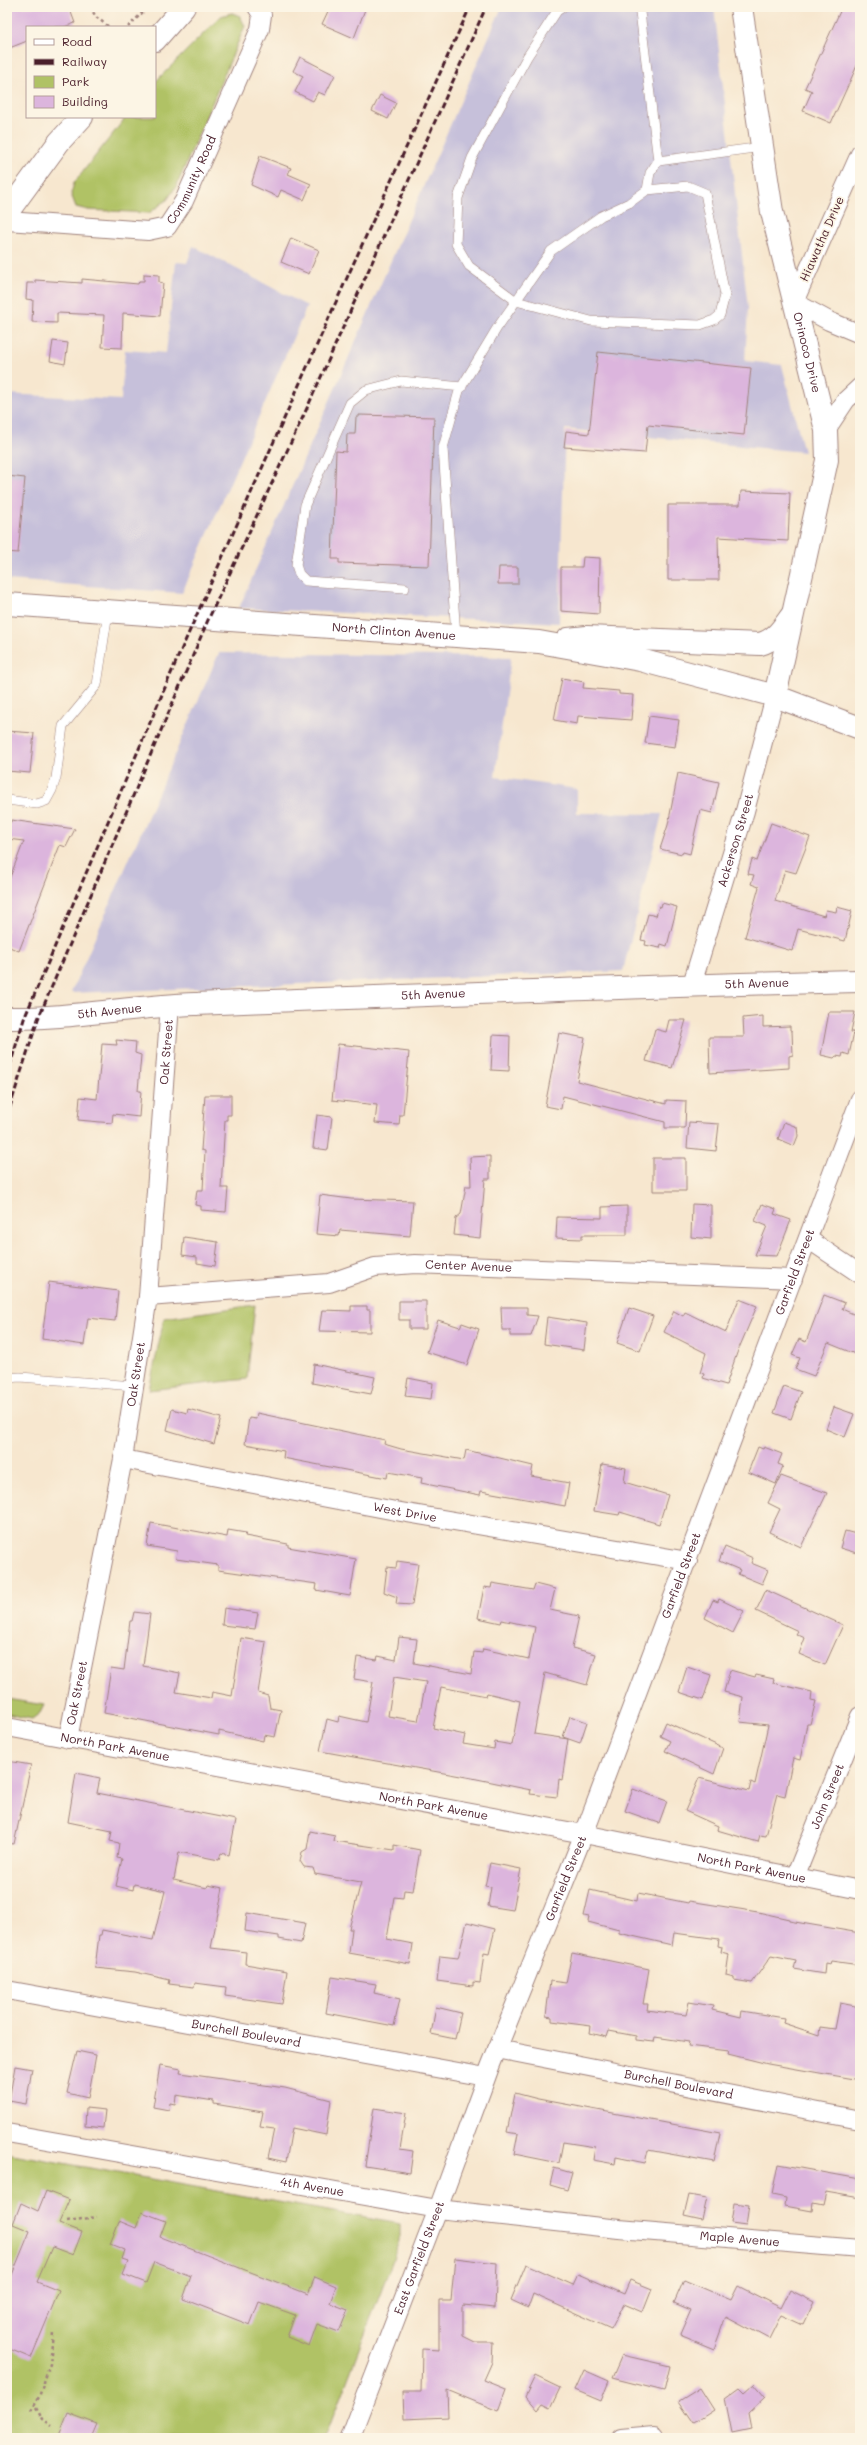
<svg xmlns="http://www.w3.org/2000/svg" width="867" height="2445" viewBox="0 0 867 2445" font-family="Mali,sans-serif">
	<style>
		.industrial { fill: #c6c0da }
		.green { fill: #b0c265; stroke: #7d7048 }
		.building { fill: #dcb5dd; fill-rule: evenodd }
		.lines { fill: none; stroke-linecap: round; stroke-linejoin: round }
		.lane-casing { stroke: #a0837d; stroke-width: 10 }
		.street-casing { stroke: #a0837d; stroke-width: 20 }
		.secondary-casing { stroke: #a0837d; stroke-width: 24 }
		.path { stroke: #a0837d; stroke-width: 2.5; stroke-dasharray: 3 3; stroke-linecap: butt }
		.lane { stroke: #fff; stroke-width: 9 }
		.street { stroke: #fff; stroke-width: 18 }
		.secondary { stroke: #fff; stroke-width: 22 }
		.rail { stroke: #4a1f2b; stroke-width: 3; stroke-dasharray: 6 3; stroke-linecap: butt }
		.labels { text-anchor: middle; stroke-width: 3.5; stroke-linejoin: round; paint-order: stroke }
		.street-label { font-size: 12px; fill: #4a1f2b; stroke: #fcf5e5 }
	</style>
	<rect width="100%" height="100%" fill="#fcf5e5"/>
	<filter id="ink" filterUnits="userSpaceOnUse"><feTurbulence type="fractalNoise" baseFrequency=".025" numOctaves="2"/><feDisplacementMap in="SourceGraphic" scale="8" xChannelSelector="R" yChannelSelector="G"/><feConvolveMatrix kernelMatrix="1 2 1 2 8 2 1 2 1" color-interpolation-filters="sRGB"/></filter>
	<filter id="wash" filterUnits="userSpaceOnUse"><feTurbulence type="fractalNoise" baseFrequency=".012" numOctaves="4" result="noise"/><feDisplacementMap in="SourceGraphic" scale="16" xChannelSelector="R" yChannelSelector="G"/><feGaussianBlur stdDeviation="0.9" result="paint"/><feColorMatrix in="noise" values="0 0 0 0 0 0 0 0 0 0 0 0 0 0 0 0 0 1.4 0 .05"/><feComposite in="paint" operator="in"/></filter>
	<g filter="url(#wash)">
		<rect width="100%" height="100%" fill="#f7e7cf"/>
		<path class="industrial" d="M502 7H714L748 308 745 361 782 365 804 452 565 429 559 623 239 608Z
			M193 246 307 306 182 593 7 580V394L121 400 125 350 166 353 176 262 187 263Z
			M219 653 511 657 495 777 577 789V813L662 814 623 971 71 993Z"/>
		<path class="green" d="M232 13 240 16 245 26 177 185 167 200 149 213 88 210 76 207 71 194 74 183 126 117H155V82L221 16Z
			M255 1305 247 1379 149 1390 164 1318Z
			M7 1699 44 1705 40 1713 32 1719 7 1714Z
			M7 2153 400 2224V2241L325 2438H7Z"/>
		<g id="blocks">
			<path class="building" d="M14 7H69L75 23 64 27H27V41L7 49V10Z
				M330 7H366L354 38 322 24Z
				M842 7H860V59L831 123 803 111 812 91 805 88Z
				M300 57 335 75 325 95 318 92 313 101 295 92 303 76 293 71Z
				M380 95 396 103 388 119 372 111Z
				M260 156 291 168 288 174 311 184 304 200 281 190 278 197 251 185Z
				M291 238 319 250 309 274 281 262Z
				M144 274 159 275V282L163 283 160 316 123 313 122 348 102 347 104 315 57 313V323L32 322 33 300 26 299 27 283H35V280L82 283V279L138 284 139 281H144Z
				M53 341 68 343 65 364 50 361Z
				M598 352 751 368 744 435 648 425 645 453 564 447 566 431 589 434Z
				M359 415 434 417 429 566 339 563V559H332L336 451 346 452 347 434H355L356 417H359Z
				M7 476 25 478 18 553 7 552Z
				M741 491 790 493 788 541 718 537 719 580H668V505H740Z
				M583 557 600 558 599 614 561 611V567H582Z
				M499 567H518V584H498Z
				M562 678 584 682 583 688 619 691V694L633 695 631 720 578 716 577 724 554 720Z
				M649 716 679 720 675 747 645 743Z
				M7 731 34 733 30 773 7 771Z
				M678 773 719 782 712 813 700 810 690 854 683 852 682 854 660 849 668 825Z
				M11 820 75 829 66 847 60 845 19 951 7 946V885L24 841 7 839V822H11Z
				M771 823 810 837 796 873 785 870 775 901 824 916 826 910 836 912 837 907 852 911 845 941 798 929 792 951 745 937 759 887 751 884 754 875 748 874 752 859 757 861Z
				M662 903 677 907 667 946 661 944 660 948 645 945 646 941 641 940 648 914 656 916 659 906 661 907Z
				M829 1012H855L851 1032H854L849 1055 843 1053 842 1057 836 1056 834 1058 821 1055Z
				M763 1016V1027L790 1026V1030L792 1031 793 1055 789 1056V1068L710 1073 709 1037H744L743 1018Z
				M669 1020H686L672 1068 646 1061 655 1029 666 1032Z
				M559 1033 585 1038 577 1081 666 1104V1100L686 1101 685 1128H665V1122L563 1096 561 1109 545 1106Z
				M493 1035 510 1036 509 1071 491 1070Z
				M116 1040 136 1042 135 1053 141 1055 138 1091H141L139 1117 113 1114 112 1123 78 1120 80 1097 97 1099 102 1044 117 1045Z
				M338 1044 409 1052 403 1115H400L399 1125 375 1123 377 1105 332 1100Z
				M205 1095H231V1115H227V1120H225L221 1188H228L226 1212 201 1210V1206L195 1205 197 1190H203L205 1151 201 1150Z
				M317 1115 332 1117 328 1150 313 1148Z
				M689 1122 719 1124 716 1151 687 1148Z
				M784 1122 797 1127 798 1136 794 1146 778 1139Z
				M490 1156V1179H485L480 1238 454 1235 456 1218 461 1214 466 1186H471L470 1157Z
				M653 1158H686V1191H653Z
				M320 1195 351 1199 413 1201 410 1236 340 1230 339 1236 316 1234Z
				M692 1204 711 1205V1239L691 1237Z
				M762 1204 776 1209 774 1214 791 1220 777 1256 755 1255 767 1226 755 1221Z
				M627 1206V1235H582V1239L556 1238 557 1217 602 1218V1207Z
				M184 1237 218 1242 215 1266 197 1263V1257L182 1255Z
				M49 1282 118 1291 115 1321 88 1318 84 1345 42 1339Z
				M824 1295 845 1303 842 1309 860 1317V1356L828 1343 814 1376 795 1369 800 1358 792 1355 799 1339 806 1342Z
				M739 1299 757 1306 737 1353 726 1385 703 1378 704 1374 700 1373 706 1353 664 1332 674 1311 683 1316 685 1312 726 1332Z
				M399 1301H426V1329H409V1320H399Z
				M351 1306H367V1310H370V1332L319 1331 322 1310 351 1311Z
				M501 1307H527V1315L538 1316 531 1336H510V1330H502Z
				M629 1308 653 1316 640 1351 617 1343Z
				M547 1317 587 1323 584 1350 544 1344Z
				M438 1320 460 1327 462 1323 479 1329 467 1365 427 1352Z
				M314 1364 375 1377 371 1394 312 1383Z
				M408 1378 433 1383 431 1399 405 1396Z
				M784 1386 801 1392 791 1419 774 1413Z
				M834 1407 854 1414 845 1437 826 1429Z
				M172 1409 187 1413 188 1409 221 1418 214 1444 167 1430Z
				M257 1413 385 1440 384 1444 401 1449 464 1460 466 1450 533 1466 531 1476 569 1483 565 1506 481 1491 480 1495 421 1483 422 1478 388 1472 387 1478 283 1458 284 1451 245 1444 249 1418 256 1419Z
				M758 1447 763 1449 764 1447 782 1454 778 1464 783 1466 776 1484 748 1472Z
				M602 1464 626 1468 624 1482 668 1495 659 1524 620 1512 619 1515 594 1511Z
				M781 1476 827 1493 801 1547 769 1532 780 1509 768 1503Z
				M151 1523 227 1537 228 1530 246 1533 245 1536 288 1544V1547L356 1559 350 1596 316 1590 317 1584 218 1570V1565L176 1559 177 1551 147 1546Z
				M845 1531 860 1535V1554L840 1548Z
				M725 1546 753 1558 751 1563 768 1570 762 1584 738 1574 740 1570 719 1561Z
				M397 1561 418 1564 412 1605 396 1604 397 1597 384 1592 387 1567 396 1568Z
				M492 1583 533 1590 535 1584 555 1589 550 1610 579 1616 572 1648 596 1654 587 1685 545 1673 534 1734 568 1739 562 1780 559 1779 557 1797 530 1794 531 1790 472 1778 320 1751 327 1719 338 1722 339 1716 366 1722 373 1682 354 1679 357 1657 377 1660 378 1656 396 1660 399 1637 417 1639 414 1663 471 1674 474 1652 482 1653 483 1649 529 1659 535 1627 502 1620 501 1623 478 1618 484 1587 491 1588ZM394 1677 426 1682 418 1721 388 1716ZM441 1687 486 1696 487 1693 520 1701 512 1745 495 1742 494 1749 463 1744 465 1735 433 1728Z
				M766 1590 843 1625 825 1665 799 1654 805 1638 796 1634 798 1631 756 1611Z
				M719 1599 744 1611 733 1633 705 1618 713 1600 718 1602Z
				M224 1608 258 1613 255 1629 222 1625Z
				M134 1612 150 1614 143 1666 180 1673 176 1692 211 1698 212 1692 232 1696 241 1638 266 1642 258 1693 268 1696 270 1708 281 1710 275 1737 264 1735 263 1741 219 1731V1735L104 1713 111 1668 124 1670 130 1621H132Z
				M687 1667 711 1675 703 1700 679 1692Z
				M730 1670 755 1677 756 1675 774 1679 773 1683 812 1692 811 1700 816 1701 810 1724H807L800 1760 793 1758 785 1796 777 1794 766 1836 760 1835 758 1842 717 1830 718 1826 685 1811 699 1778 749 1791 751 1782 755 1784 768 1725 740 1722 743 1697 724 1692Z
				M570 1716 587 1722 580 1743 563 1737Z
				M666 1722 723 1748 714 1774 665 1751 670 1741 660 1736Z
				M7 1761 31 1765 14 1844 7 1843Z
				M76 1773 100 1778 97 1793 236 1820 229 1855 221 1853 219 1860 179 1852 174 1880 207 1888 208 1885 223 1888 211 1948 246 1952 245 1964 287 1971 282 2004 225 1996 226 1987 195 1983 194 1987 169 1984 170 1980 135 1972 95 1968 99 1935H101L102 1930 153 1940 165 1891 134 1884 133 1890 116 1886 122 1859 117 1858 119 1843 110 1841 112 1831 68 1822Z
				M633 1789 667 1801 659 1823 625 1811Z
				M310 1831 335 1836 334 1841 394 1850V1845L420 1850 413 1891 404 1890 403 1898 394 1897 387 1939 413 1944 410 1964 349 1953 352 1929H349L361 1882 315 1874 313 1868 304 1867 300 1861 302 1852 307 1849Z
				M490 1863 521 1869 513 1910 488 1906 491 1887 485 1886Z
				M590 1890 637 1901 638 1893 688 1903 689 1901 758 1912 789 1919V1921L860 1933V1965L831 1961 830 1964 825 1963 824 1974 794 1969 796 1961 771 1956 752 1983 734 1980V1977L726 1975 729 1954 721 1952 722 1947 718 1946 719 1939 674 1933 672 1945 619 1933V1930L588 1922 589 1917 584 1916Z
				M247 1913 305 1923 301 1943 279 1939V1936L245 1931Z
				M467 1922 495 1929 489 1954 484 1953 480 1983 473 1982V1986L437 1981 440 1956 458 1958Z
				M572 1953 649 1969 643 2004H648L647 2010 686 2015 689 2002 713 2006 712 2010 741 2017 742 2011 784 2018 783 2023 819 2035 820 2027 835 2029 840 2003 860 2007V2080L768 2064 728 2054 729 2051 688 2046 689 2042 655 2037 654 2042 636 2040V2036L609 2031 607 2037 590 2033 591 2026 552 2021V2017L546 2016 550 1981 566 1983Z
				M332 1977 376 1984 374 1993 400 1999 394 2026 326 2013Z
				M436 2007 461 2013 455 2039 431 2034Z
				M77 2051 96 2055 88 2098 67 2093Z
				M160 2065 181 2069 180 2073 285 2088 331 2100 326 2135 292 2128 286 2162 268 2158 274 2129 260 2127 263 2112 214 2104V2101L176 2095 175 2104 170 2103 169 2110 153 2107Z
				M15 2066 32 2069 26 2104 9 2101Z
				M515 2093 538 2099 720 2133 714 2162 648 2150 645 2163 616 2157 615 2164 593 2160 595 2147 563 2142 559 2163 514 2154 518 2134 507 2132Z
				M86 2108 105 2110 103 2128 85 2126Z
				M374 2108 406 2113 400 2149 413 2151 410 2173 365 2166Z
				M778 2164 860 2179V2198L826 2192 823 2205 813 2203 812 2211 785 2206 786 2198 772 2195Z
				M554 2168 572 2173 567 2190 550 2185Z
				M46 2191 69 2200 59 2223 82 2232 73 2255 52 2247 37 2282 59 2291 31 2358 7 2348V2287L30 2231 13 2224 21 2203 38 2211Z
				M689 2195 707 2198 702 2220 684 2216Z
				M734 2203 749 2205 746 2225 731 2223Z
				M142 2212 166 2221 160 2237 240 2268 308 2294 315 2277 336 2286 330 2303 348 2310 339 2332 317 2324 309 2346 287 2337 295 2315 259 2302 250 2325 183 2299 191 2276 154 2262 146 2283 123 2274 128 2261 122 2259 125 2250 110 2244 119 2221 136 2228Z
				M455 2258 497 2263 495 2308 463 2305V2336L475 2342H493L492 2362 484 2380 506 2389 498 2411 447 2390 448 2417 404 2419 403 2392H421L422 2349 439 2350V2300H451Z
				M526 2264 573 2285 578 2274 624 2294 630 2280 652 2289 643 2312 624 2304 611 2329 533 2294 528 2308 511 2300Z
				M684 2280 731 2300 738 2286 781 2308 790 2290 814 2302 803 2325 781 2315 769 2339 726 2316 714 2349 680 2335 691 2310 674 2303Z
				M622 2355 670 2366 664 2391 612 2378Z
				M584 2370 609 2381 601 2401 575 2390Z
				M535 2376 560 2388 550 2409 542 2405 537 2411 525 2397Z
				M754 2384 765 2397 748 2413 751 2429 732 2433 725 2398 740 2387 745 2392Z
				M700 2388 714 2410 694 2423 679 2401Z
				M68 2413 97 2424 91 2438H58Z"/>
		</g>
	</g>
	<g filter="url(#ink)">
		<use href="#blocks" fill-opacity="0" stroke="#a0837d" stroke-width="1"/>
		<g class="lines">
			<defs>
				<path id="lane" d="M563 7 557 11 527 57 472 158 458 198 456 244 469 266 516 301 591 321 700 325 714 320 720 315 725 295 705 193 688 186 647 190
					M637 7 640 12 658 161
					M405 588 306 581 299 574 296 565 305 505 350 403 366 390 401 381 462 387
					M456 636 443 448 459 391 497 328 551 251 601 216 629 203 647 190 650 173 658 161 762 147
					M7 800 37 804 46 801 52 790 56 778 63 726 97 685 108 612
					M7 1378 20 1377 134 1386"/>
				<g id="street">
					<path d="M860 154 794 302 829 321 860 334"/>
					<path id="s1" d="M7 221 148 231 167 227 184 201 260 29 262 15 257 7"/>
					<path d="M826 430 846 400 860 387"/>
					<path id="s2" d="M692 984 745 811 775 696"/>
					<path d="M808 1239 860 1274"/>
					<path id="s3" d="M148 1297 329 1283 375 1267 415 1264 793 1279"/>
					<path id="s4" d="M123 1459 401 1512 688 1561"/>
					<path id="s5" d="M7 1727 584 1834 860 1890"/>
					<path id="s6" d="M68 1739 123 1459 148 1297 170 1005"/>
					<path id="s7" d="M795 1877 860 1716"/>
					<path id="s8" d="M7 1990 486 2077"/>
					<path id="s9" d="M497 2049 860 2120"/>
					<path id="s10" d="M7 2133 438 2209 619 2229 860 2249"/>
					<path id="s11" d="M350 2438 438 2209 490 2067 589 1821 860 1099"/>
					<path d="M620 2438 654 2435"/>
				</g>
				<g id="secondary">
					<path id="s12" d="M741 7 772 212 826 430 827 460 775 696"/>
					<path d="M155 40 184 7"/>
					<path d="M7 213 59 142 82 117"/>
					<path id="s13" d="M7 604 539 642 640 660 775 696 860 728"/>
					<path d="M568 639 587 637 760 644C776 640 783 627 792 615"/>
					<path id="s14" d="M7 1018C70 1019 132 1006 195 1004 417 995 638 986 860 981"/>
				</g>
			</defs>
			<use href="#lane" class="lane-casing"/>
			<use href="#street" class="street-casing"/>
			<use href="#secondary" class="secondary-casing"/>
			<path class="path" d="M90 7 96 17 109 27
				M128 27 148 7
				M67 2221 97 2217
				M36 2407 43 2419 52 2426
				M31 2410 39 2397 50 2364 53 2333"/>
			<use href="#lane" class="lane"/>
			<use href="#street" class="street"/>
			<use href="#secondary" class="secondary"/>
			<path class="rail" d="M7 1075 24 1019 178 657 336 302 470 7
				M7 1116 38 1019 208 620 308 406 486 7"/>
		</g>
	</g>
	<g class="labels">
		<g class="street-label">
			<text dy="4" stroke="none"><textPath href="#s1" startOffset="214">Community Road</textPath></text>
			<text transform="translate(822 239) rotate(-66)" y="4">Hiawatha Drive</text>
			<text dy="4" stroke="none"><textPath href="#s12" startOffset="352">Orinoco Drive</textPath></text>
			<text dy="4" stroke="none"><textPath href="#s13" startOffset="388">North Clinton Avenue</textPath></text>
			<text dy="4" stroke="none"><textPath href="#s2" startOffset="150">Ackerson Street</textPath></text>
			<text dy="4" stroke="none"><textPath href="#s14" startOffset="751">5th Avenue</textPath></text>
			<text dy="4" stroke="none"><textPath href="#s14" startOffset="427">5th Avenue</textPath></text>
			<text dy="4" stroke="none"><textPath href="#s14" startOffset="103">5th Avenue</textPath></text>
			<text dy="4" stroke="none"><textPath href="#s6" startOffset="695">Oak Street</textPath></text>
			<text dy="4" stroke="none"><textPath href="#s3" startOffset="324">Center Avenue</textPath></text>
			<text dy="4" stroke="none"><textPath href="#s11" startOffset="1248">Garfield Street</textPath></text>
			<text dy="4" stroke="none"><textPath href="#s6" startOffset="371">Oak Street</textPath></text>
			<text dy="4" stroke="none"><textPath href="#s4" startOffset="287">West Drive</textPath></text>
			<text dy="4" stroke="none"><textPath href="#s11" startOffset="924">Garfield Street</textPath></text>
			<text dy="4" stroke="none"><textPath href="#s6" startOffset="47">Oak Street</textPath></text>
			<text dy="4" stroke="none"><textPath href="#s5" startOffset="110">North Park Avenue</textPath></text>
			<text dy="4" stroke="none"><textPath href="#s7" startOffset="87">John Street</textPath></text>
			<text dy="4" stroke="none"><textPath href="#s5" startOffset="434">North Park Avenue</textPath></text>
			<text dy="4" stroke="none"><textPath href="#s5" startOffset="758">North Park Avenue</textPath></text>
			<text dy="4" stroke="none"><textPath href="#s11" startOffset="600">Garfield Street</textPath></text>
			<text dy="4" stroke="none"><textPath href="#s8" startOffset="243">Burchell Boulevard</textPath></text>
			<text dy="4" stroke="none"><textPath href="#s9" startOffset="185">Burchell Boulevard</textPath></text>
			<text dy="4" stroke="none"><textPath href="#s10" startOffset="310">4th Avenue</textPath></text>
			<text dy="4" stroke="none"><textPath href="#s10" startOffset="741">Maple Avenue</textPath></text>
			<text dy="4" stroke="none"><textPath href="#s11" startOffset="193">East Garfield Street</textPath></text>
		</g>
	</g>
	<rect width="867" height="2445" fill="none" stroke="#fcf5e5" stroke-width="24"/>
	<rect x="26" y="26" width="130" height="92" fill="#fcf5e5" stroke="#b59f9b"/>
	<rect x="34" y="39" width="20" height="6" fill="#ffffff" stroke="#b59f9b"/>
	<text x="62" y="46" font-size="12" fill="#4a1f2b">Road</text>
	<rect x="34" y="59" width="20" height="6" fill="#4a1f2b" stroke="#b59f9b"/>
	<text x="62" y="66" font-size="12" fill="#4a1f2b">Railway</text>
	<rect x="34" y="76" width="20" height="12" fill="#b0c265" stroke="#b59f9b"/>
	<text x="62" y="86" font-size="12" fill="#4a1f2b">Park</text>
	<rect x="34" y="96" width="20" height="12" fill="#dcb5dd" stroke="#b59f9b"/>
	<text x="62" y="106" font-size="12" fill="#4a1f2b">Building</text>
</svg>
